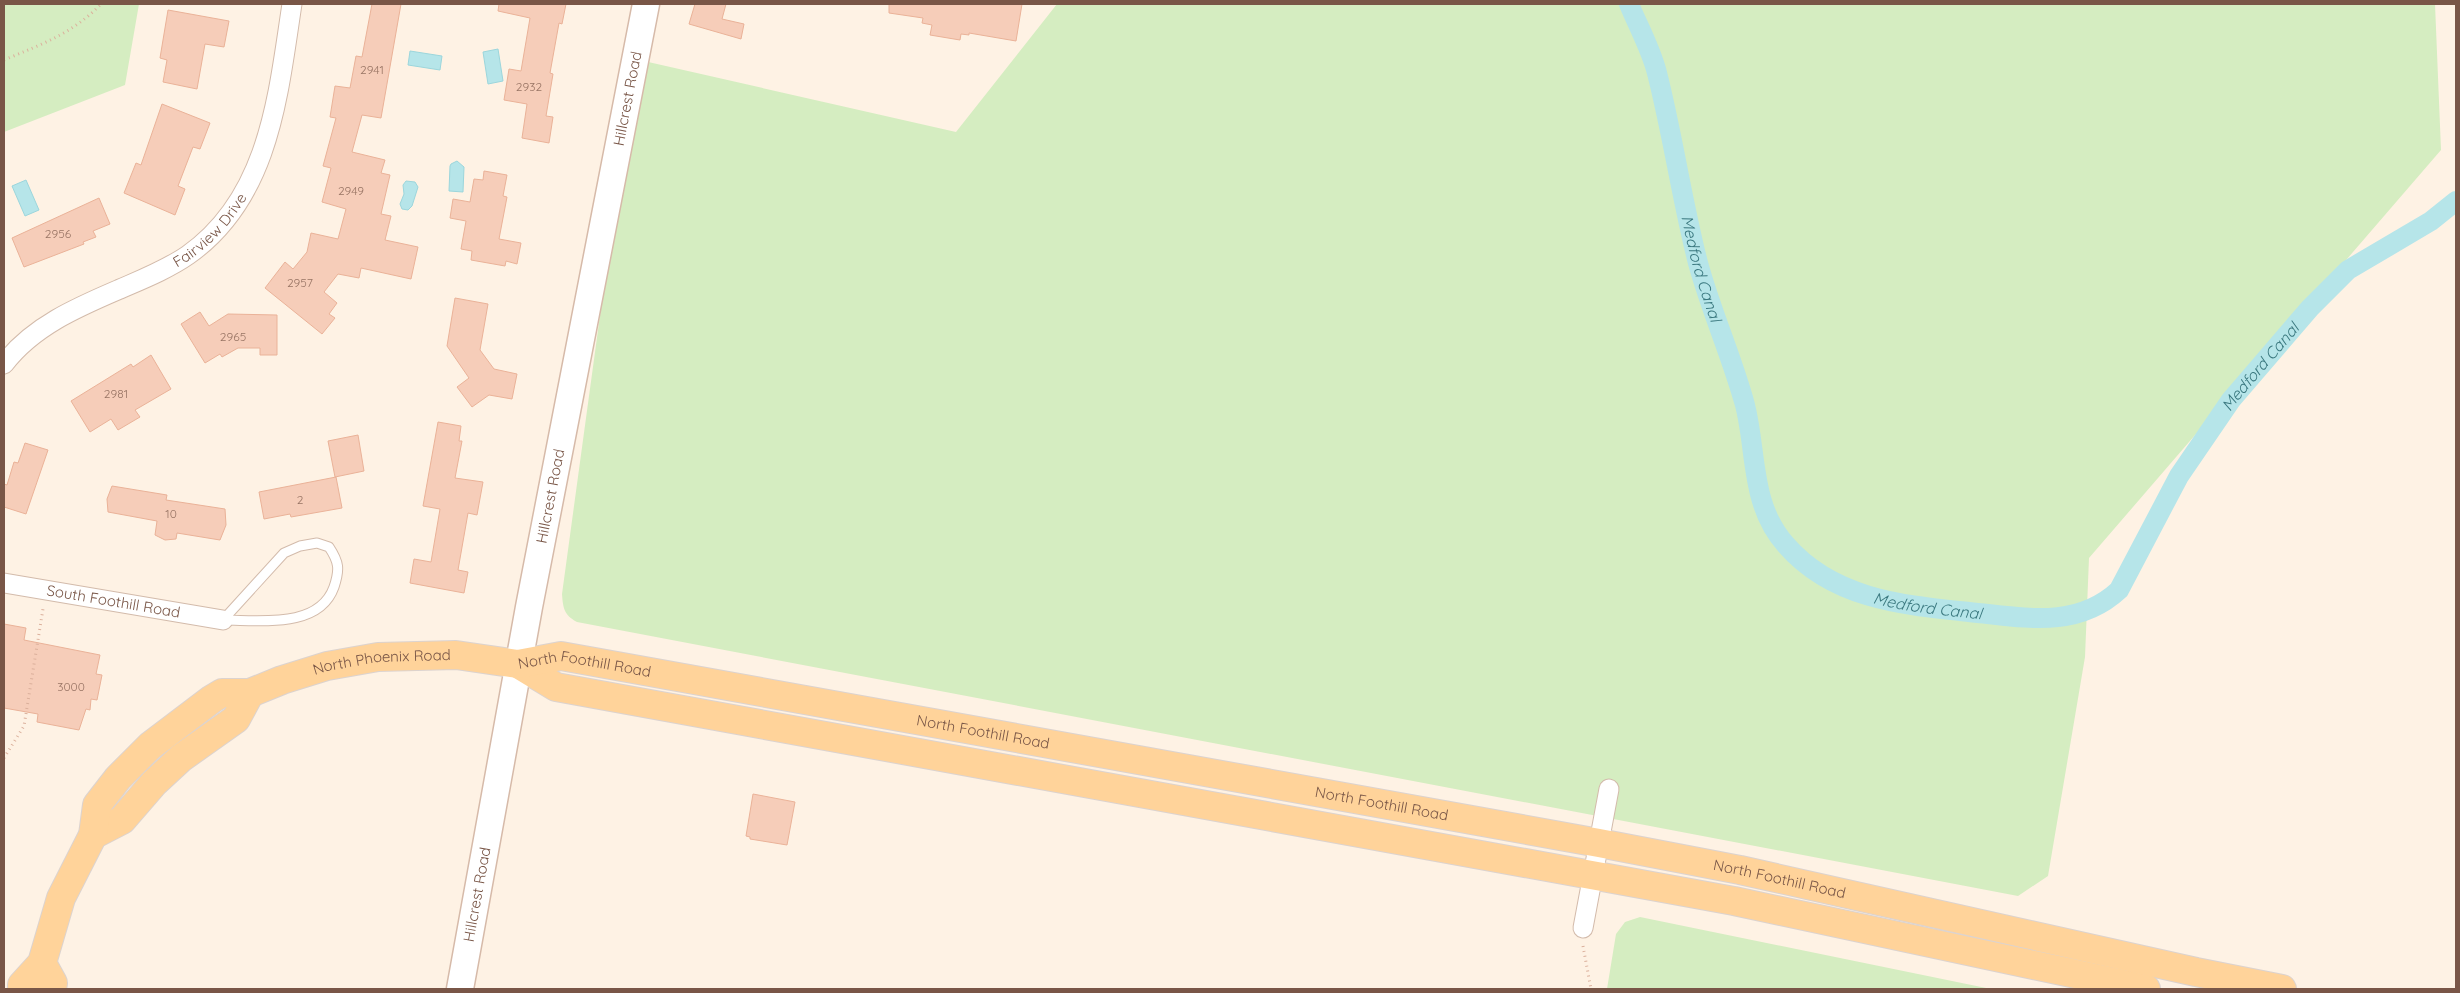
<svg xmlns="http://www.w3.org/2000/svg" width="2460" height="993" viewBox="0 0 2460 993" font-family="Quicksand,sans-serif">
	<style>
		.green { fill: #d5edc1 }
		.water { fill: #b6e5e9; stroke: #9cd6dc }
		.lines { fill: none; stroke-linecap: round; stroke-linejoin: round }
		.canal { stroke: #b6e5e9; stroke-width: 20 }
		.building { fill: #f6cdb9; stroke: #eab298 }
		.lane-casing { stroke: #d3bbab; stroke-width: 11 }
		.street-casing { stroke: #d3bbab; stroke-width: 21 }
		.secondary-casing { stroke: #d6baa9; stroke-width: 29 }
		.primary-casing { stroke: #dcd3cf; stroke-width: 30 }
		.path { stroke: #dbb09c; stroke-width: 3; stroke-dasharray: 1 4; stroke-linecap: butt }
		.lane { stroke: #fff; stroke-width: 9 }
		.street { stroke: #fff; stroke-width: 19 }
		.secondary { stroke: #fff; stroke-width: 26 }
		.primary { stroke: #ffd39a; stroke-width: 28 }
		.labels { text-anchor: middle; stroke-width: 4; stroke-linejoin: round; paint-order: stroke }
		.number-label { font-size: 12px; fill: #987464 }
		.street-label { font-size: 15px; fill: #795647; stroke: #fff6ec }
		.water-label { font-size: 16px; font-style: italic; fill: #3a787f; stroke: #fff6ec }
	</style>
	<rect width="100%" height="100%" fill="#fef2e4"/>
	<path class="green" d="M4 4H139L125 85 4 132Z
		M1057 4H2435L2441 150 2089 558 2085 657 2048 876 2018 896 577 622C564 615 563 608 562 594L635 59 956 132Z
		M1640 917 1991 989H1607L1616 934 1625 922Z"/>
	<path class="water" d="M498 49 503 81 488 84 483 52Z
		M410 51 442 56 440 70 408 65Z
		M457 161 464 167 463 192 449 191 450 166 451 164Z
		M26 180 39 210 25 216 12 186Z
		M406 181 415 182 418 187 412 206 408 210 402 209 400 204 404 194 403 185Z"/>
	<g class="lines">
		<path class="canal" id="s1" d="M1629 4C1638 26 1651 49 1657 73 1673 136 1682 201 1698 263 1711 311 1732 357 1745 405 1757 452 1750 505 1786 545 1833 599 1902 605 1969 612 2022 617 2076 630 2119 590L2179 476 2231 400 2310 308 2348 270 2431 221 2456 201"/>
	</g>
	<path class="building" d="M372 4H401L381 118 362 115 352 152 385 160 381 173 390 175 381 214 391 216 385 240 418 247 411 279 361 268 359 278 338 274 324 292 337 303 329 314 335 318 322 334 265 288 285 262 293 269 307 252 311 233 338 239 346 209 322 202 331 168 323 166 336 118 330 117 335 86 350 88 356 56 362 57Z
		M499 4H566L562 24 559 23 550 73 553 74 546 116 553 117 549 143 522 138 527 104 504 100 509 69 521 71 530 18 498 11Z
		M695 4H726L722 19 744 24 741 39 689 24Z
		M889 4H1022L1016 41 969 33V35L961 34 960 40 930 35 932 25 922 23 923 18 889 13Z
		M168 10 229 21 224 47 205 44 197 89 163 82 167 60 160 58Z
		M162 104 210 123 200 149 193 147 178 186 185 189 175 215 124 193 136 163 141 165Z
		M484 171 507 175 503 196 507 197 499 239 521 243 517 264 506 261 505 266 471 260 472 251 461 249 466 221 450 218 453 199 470 202 474 179 483 180Z
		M99 198 110 224 93 231 96 237 83 242 84 244 24 267 12 238Z
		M455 298 488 304 480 350 494 369 517 374 512 399 489 395 472 407 457 387 469 378 447 346Z
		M200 312 209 326 228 314 277 315V355H260V348H238L222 357 220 354 205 363 181 324Z
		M151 355 171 389 135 410 140 417 118 430 111 419 90 432 71 401 131 364 133 367Z
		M438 422 461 426 459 441H462L455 478 483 482 477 515 468 513 458 570 468 572 464 593 410 583 414 559 431 562 440 509 423 506Z
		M358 435 364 471 335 477 328 441Z
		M25 443 48 450 26 514 4 507V484L7 485 14 462 18 463Z
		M336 477 342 508 291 517 290 514 264 519 259 492Z
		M112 486 167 495 166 500 225 509 226 525 220 540 177 533 176 539 165 540 155 535 157 521 108 512 107 499Z
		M4 624 26 628 24 640 100 655 96 674 102 675 97 700 91 699 90 710 86 709 79 730 37 722 38 714 4 708Z
		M753 794 795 802 787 845 750 839V837L746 836Z"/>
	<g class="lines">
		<defs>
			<path id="lane" d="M317 543 329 547C339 562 340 569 334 587 319 629 260 620 223 620L284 553 300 546Z"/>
			<g id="street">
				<path id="s2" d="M4 364C33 326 78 307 120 289 143 279 168 269 188 255 270 197 278 95 292 4"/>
				<path id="s3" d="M4 583 223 620"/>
				<path d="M1583 928 1609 789"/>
			</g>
			<g id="secondary">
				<path id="s4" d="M460 989 529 607 646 4"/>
			</g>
			<g id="primary">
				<path d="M518 664 556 687 1734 901 2146 989"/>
				<path d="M93 835 122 820 154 783 181 758 236 719 250 693"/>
				<path d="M42 963 53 983 52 989"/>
				<path id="s5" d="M22 989V985L42 963 61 898 93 835 97 805 118 778 150 746 212 699 222 693H250L282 680 327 666 378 657 456 655 518 664 561 656 1599 843 1740 870 2196 972 2282 989"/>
			</g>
		</defs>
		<use href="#lane" class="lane-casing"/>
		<use href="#street" class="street-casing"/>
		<use href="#secondary" class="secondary-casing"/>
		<use href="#primary" class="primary-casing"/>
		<path class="path" d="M4 60C42 44 72 34 101 4
			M4 758 24 726 43 609
			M1583 946 1591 989"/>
		<use href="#lane" class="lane"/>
		<use href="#street" class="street"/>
		<use href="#secondary" class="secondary"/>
		<use href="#primary" class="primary"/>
	</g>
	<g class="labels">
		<g class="number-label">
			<text x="372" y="74">2941</text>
			<text x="529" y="91">2932</text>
			<text x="351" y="195">2949</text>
			<text x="58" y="238">2956</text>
			<text x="300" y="287">2957</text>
			<text x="233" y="341">2965</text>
			<text x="116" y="398">2981</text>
			<text x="300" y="504">2</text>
			<text x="171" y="518">10</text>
			<text x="71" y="691">3000</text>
		</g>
		<g class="street-label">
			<text dy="5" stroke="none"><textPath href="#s4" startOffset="906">Hillcrest Road</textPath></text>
			<text dy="5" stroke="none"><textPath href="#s2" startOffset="249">Fairview Drive</textPath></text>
			<text dy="5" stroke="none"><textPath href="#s4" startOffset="501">Hillcrest Road</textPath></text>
			<text dy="5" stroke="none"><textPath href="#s3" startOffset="111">South Foothill Road</textPath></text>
			<text dy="5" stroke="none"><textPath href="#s5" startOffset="536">North Phoenix Road</textPath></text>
			<text dy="5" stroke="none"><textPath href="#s5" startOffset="741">North Foothill Road</textPath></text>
			<text dy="5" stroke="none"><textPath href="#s5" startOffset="1146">North Foothill Road</textPath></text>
			<text dy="5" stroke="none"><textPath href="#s5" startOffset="1551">North Foothill Road</textPath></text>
			<text dy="5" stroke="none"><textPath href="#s5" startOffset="1956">North Foothill Road</textPath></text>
			<text dy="5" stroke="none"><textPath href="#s4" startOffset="96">Hillcrest Road</textPath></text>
		</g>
		<g class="water-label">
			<text dy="6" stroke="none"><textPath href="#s1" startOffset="275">Medford Canal</textPath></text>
			<text dy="6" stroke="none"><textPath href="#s1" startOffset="1189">Medford Canal</textPath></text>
			<text dy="6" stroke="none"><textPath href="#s1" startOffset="725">Medford Canal</textPath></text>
		</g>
	</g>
	<rect width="2460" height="993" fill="none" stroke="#795647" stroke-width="10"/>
</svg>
